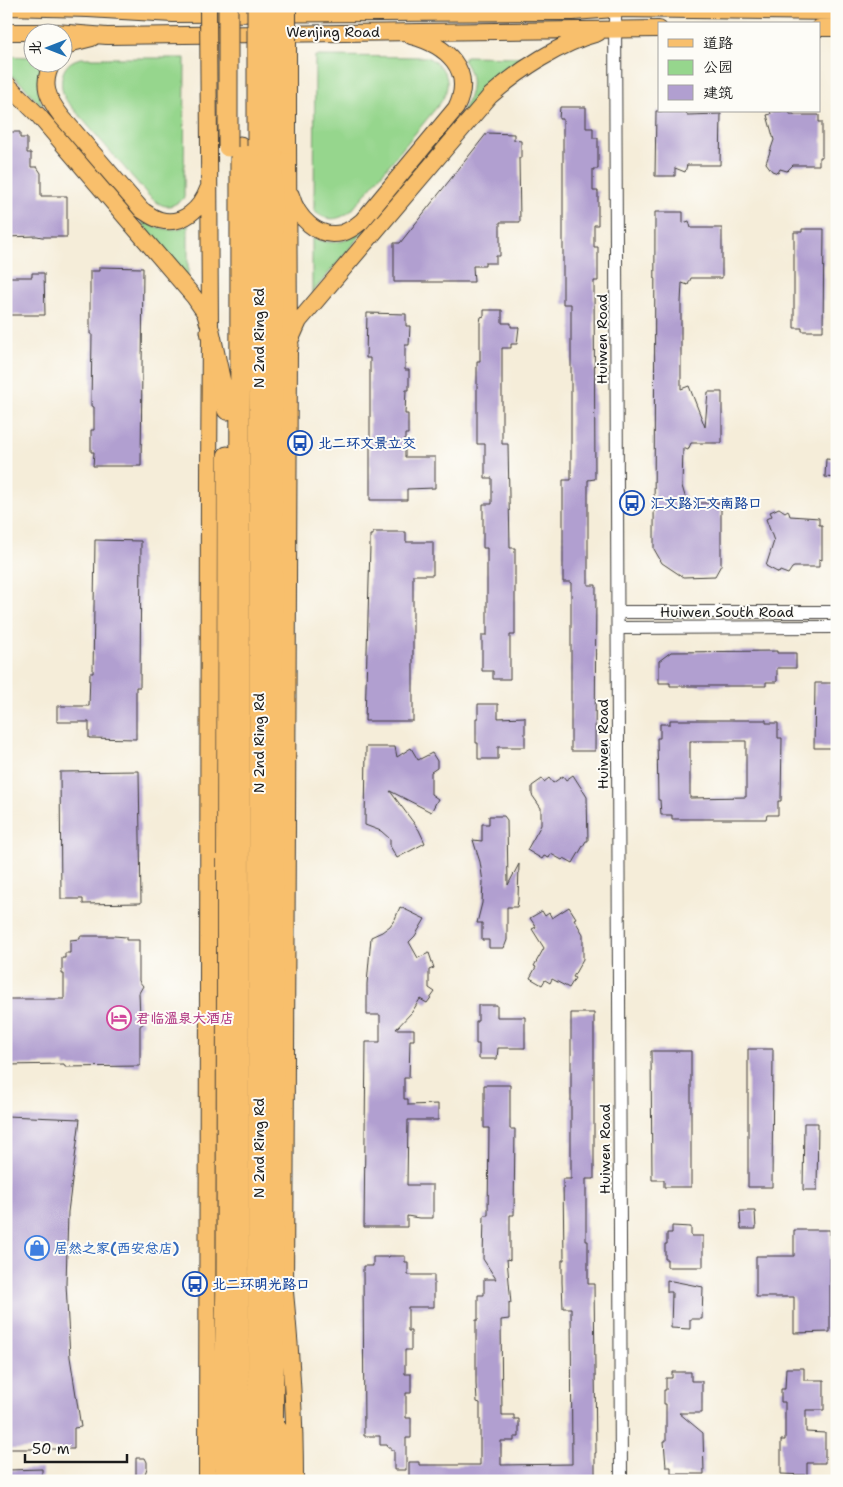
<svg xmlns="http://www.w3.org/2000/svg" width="843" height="1487" viewBox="0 0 843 1487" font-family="'Shantell Sans','LXGW WenKai TC',sans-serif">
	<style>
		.green { fill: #96d68d; stroke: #597954 }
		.building { fill: #b19fd0; fill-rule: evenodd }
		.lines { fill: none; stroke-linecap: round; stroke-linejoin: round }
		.minor-casing { stroke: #3d3b38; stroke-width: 14 }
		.major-casing { stroke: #3d3b38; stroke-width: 18 }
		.highway-casing { stroke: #3d3b38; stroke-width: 21 }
		.minor { stroke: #fff; stroke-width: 12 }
		.major { stroke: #f8bf6c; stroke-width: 16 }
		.highway { stroke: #f8bf6c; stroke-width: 19 }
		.major-bridge-casing { stroke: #3d3b38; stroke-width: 18; stroke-linecap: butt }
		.highway-bridge-casing { stroke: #3d3b38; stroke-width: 21; stroke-linecap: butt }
		.major-bridge { stroke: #f8bf6c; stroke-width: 16 }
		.highway-bridge { stroke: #f8bf6c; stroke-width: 19 }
		.labels { text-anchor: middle; stroke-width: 4; stroke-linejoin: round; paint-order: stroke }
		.street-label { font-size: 14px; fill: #1c1c1c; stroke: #fdfcf7 }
		.transit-label { font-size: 14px; font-weight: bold; fill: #164399; stroke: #fdfcf7; text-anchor: start }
		.hotel-label { font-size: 14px; font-weight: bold; fill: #b23c85; stroke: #fdfcf7; text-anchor: start }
		.shop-label { font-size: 14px; font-weight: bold; fill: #366cbe; stroke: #fdfcf7; text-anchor: start }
	</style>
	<rect width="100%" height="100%" fill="#fdfcf7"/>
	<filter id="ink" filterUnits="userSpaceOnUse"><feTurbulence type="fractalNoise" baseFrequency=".02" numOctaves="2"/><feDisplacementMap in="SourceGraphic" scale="10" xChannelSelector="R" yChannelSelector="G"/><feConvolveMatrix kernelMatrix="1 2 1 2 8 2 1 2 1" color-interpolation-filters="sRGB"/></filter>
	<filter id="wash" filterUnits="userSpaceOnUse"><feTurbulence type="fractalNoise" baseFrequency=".0096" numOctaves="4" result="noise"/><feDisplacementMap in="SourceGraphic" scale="20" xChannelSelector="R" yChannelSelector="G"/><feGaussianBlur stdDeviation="1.12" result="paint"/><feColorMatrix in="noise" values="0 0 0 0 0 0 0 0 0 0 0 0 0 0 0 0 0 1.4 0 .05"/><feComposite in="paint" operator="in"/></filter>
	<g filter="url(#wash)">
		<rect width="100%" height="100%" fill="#f5edd9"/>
		<path class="green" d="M6 56 32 57V62L43 63C36 83 36 92 45 111L23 85 6 71Z
			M315 56 427 57C447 68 453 82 441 102L352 210C339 221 327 222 314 211Z
			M466 56 525 57 523 60 490 84 457 120C469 101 479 81 463 60Z
			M82 58H185L184 198C169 210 163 208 149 196L65 99C58 82 61 61 82 58Z
			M141 222C159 227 170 234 188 225V279Z
			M365 230 312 293V238C331 246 349 242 365 230Z"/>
		<g id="blocks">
			<path class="building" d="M560 107H586V128H593V138H598V169H593V191H598V225H594V247H598V281H594L595 479 588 480V585H596L595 751H571V582H563V480H571V304H563V119H559Z
				M656 111H686L687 115 721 114 720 165H687L685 172 675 168V176H655Z
				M770 111H789L790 114H794V115H819V122H822V157H819V165H793L787 171 780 169 778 173 772 171 766 163 774 140 767 115 771 114Z
				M6 132H20V138H27V153H31V167H37L41 173V196H67V237H42L37 236 6 237Z
				M487 133 514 134V140L521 141V158H519L520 222H500V256H496V263H485V266H473L474 282H394V243H400Z
				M655 212H683V223L689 221 691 228H722V278H691L688 285 682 283 681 303V389L689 386 705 427 708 392H722V443H691L688 450 683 448 682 486 687 503H721V565L715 576 683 577 662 563 654 549Z
				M802 229H824L823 331H802V328H794V232H802Z
				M99 267 143 268 141 466H93L94 452H91V430H94V407L91 406 92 334H90V271H99Z
				M32 273H44L45 315H6V277H32Z
				M484 310H502V323H511V327H519L517 344H511V348H502V444H508L510 548H515V635H510V679H493V671H482V635H487V548H483V504H492V478H485V444H477V361H480V322L481 317 484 316Z
				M367 313 406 314V326H410L409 345H405V370H409V390H406L405 414H408V434H405V457H435V488L407 489V500H370V358H366Z
				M826 459 837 460V478L825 477Z
				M779 508 785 512 788 510 790 516 819 518V525H822V560L819 559V567H794L792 568 788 574 780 571 779 573 766 566 774 541 766 519 772 516 770 512Z
				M373 532H406V542H433V575H413V721H365L370 546V535H373Z
				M95 540 141 541 140 687H136V739L89 738V722H57V706H89L90 673H93Z
				M777 651V653H796V668H777V682H766V686H670V683H659V661L671 652Z
				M815 683H837V748H814Z
				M478 704H498V718L525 717V747H498V759H478V743H476V718H478Z
				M670 720H766V723H778V738H782L781 801H778V815H767L766 819H672V815H661L660 800H658L657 738H660V724H670ZM690 741H746V797L690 798Z
				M366 747H395L397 757 411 748 418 760 432 753 437 761V768L431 772V794L438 799 431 812 390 791 419 830 425 843 397 858 390 846V839L381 831 365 825Z
				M139 771 141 903 83 904V899H61L60 772Z
				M573 775 587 797 588 841H586L573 863 564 858 562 860 551 854 549 858 544 856 542 859 527 850 541 825V808L532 795V786L542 779 544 782 549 778 553 783 563 776 566 780Z
				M489 816H504L507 820 508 885 519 864 518 900 517 907H507V940L504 948H489V940H482V923H477L482 903 483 882 480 862 473 840 482 841V824H489Z
				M400 907 425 919 415 936 409 942 418 958 429 953 434 968 429 970V988L435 992 427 1003 420 999 412 1012 396 1029H414V1040H410L409 1078H404V1099H408V1105L438 1104V1120H408L407 1185H433V1218H419L407 1216V1227H364L366 1042H380V1015H367V984L371 937 382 932 390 926 395 919Z
				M569 907 576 918 574 919 583 934V959L573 977 575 978 569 988 552 979 550 983 545 980 542 985 530 978 536 967 534 966 544 948 532 929 536 927 530 918 542 911 545 916 549 913 552 918Z
				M80 936H114L126 937V940H139V981L143 986 139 993 140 1018 144 1023 140 1026V1066L65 1067 64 1064 6 1065V999H64V974H62V958H65V953H70V940L80 939Z
				M478 1005H497V1017H525V1048H498L497 1059H479V1044H476V1021H478Z
				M571 1013H594V1179H586V1241H588V1284H594L596 1453H595V1481H409V1462H419V1465H480V1403L477 1402 476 1384V1320H478V1295H484V1279H496L483 1259 484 1215H488L489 1128H484V1085H510V1129H515L514 1215H510V1260L507 1259 511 1304 509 1302V1319L501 1320 502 1415H514V1419H519V1437H514V1441H501V1465L572 1464 571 1308H563L562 1282V1260H564L563 1179H571Z
				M748 1049H773L772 1187H748Z
				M651 1051H691V1187H664V1180H652Z
				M6 1116 80 1119 68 1212 66 1284 70 1357 81 1427 74 1428V1449H6Z
				M804 1123H818L817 1190H803Z
				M740 1211H755L756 1229H741Z
				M672 1226 691 1227V1236H703V1267H667V1259H665V1244H667V1233H672Z
				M794 1230H830V1332L794 1333V1297H756V1256H794Z
				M389 1256H405V1262H408V1275H434V1307H408V1331H411V1350H405V1374H411V1393H406V1418H411V1438H406V1470H394V1450H391V1447H388L387 1445H380V1436H364L363 1266H373V1257H389Z
				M667 1280 703 1287 702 1319H690V1329L671 1328 672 1292H667Z
				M786 1368H804V1380H824V1410H806V1432L825 1433V1463H807V1475L781 1474V1440H785V1402H781V1389H785Z
				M672 1372H691V1381H702V1413H679L703 1433 704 1474H671V1467H666L664 1441H666V1404H664V1390H666V1378H672Z
				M136 1458H145L147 1462V1468L145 1474 136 1481Z
				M42 1469V1481H8V1470Z"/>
		</g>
	</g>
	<g filter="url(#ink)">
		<use href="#blocks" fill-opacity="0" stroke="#3d3b38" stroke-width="1"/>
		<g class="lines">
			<defs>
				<path id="minor" d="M615 6 621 1481
					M618 612H837
					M618 628 837 627"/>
				<path id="major" d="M6 7 88 9 173 14 573 12 615 9 837 12
					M819 28H837
					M6 32H55L107 36 659 29
					M62 51 72 43 92 38
					M53 62C40 84 48 99 62 117L142 210C148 214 153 218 160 220 182 226 201 209 208 189
					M6 83 38 115 194 297 205 313 208 323
					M288 146 289 345 285 1292C291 1354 295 1414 295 1476
					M291 195C297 217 317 239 342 233 349 231 356 226 362 221L456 108C475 70 446 45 411 36
					M290 341 299 321 490 96C519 70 560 43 598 33
					M207 1481 209 474 210 331 209 148"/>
				<path id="highway" d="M257 146 259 411 258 1481
					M273 146 274 1360 273 1481
					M210 331 227 410
					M279 379 289 345
					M279 1431 292 1481
					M225 1481 223 1427 226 1278 227 456
					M239 1481 240 146"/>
			</defs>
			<use href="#minor" class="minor-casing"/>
			<use href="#major" class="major-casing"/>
			<use href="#highway" class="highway-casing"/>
			<use href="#minor" class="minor"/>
			<use href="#major" class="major"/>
			<use href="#highway" class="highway"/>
			<defs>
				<path id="major-bridge" d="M208 6 209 148
					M288 146V6"/>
				<path id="highway-bridge" d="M257 146V6
					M273 146V6
					M228 147V6"/>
			</defs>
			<use href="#major-bridge" class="major-bridge-casing"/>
			<use href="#highway-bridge" class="highway-bridge-casing"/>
			<use href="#major-bridge" class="major-bridge"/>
			<use href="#highway-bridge" class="highway-bridge"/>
		</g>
	</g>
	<defs>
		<symbol id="bus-ring" viewBox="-11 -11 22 22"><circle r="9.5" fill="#fdfcf7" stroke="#1a4fb4" stroke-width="1.5"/><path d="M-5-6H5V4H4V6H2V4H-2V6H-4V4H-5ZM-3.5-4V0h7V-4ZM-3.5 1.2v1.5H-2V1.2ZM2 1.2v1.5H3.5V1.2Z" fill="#1a4fb4"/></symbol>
		<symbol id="hotel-ring" viewBox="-11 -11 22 22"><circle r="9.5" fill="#fdfcf7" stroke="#d1479c" stroke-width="1.5"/><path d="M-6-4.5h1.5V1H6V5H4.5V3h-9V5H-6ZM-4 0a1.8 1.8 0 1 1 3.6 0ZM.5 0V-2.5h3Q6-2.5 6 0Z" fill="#d1479c"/></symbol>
		<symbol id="shop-ring" viewBox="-11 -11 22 22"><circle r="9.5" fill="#fdfcf7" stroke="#3f7fe0" stroke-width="1.5"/><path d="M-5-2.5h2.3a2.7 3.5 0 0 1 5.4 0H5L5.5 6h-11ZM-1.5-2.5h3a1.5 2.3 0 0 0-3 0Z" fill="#3f7fe0"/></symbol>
	</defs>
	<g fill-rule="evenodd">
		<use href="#bus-ring" x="286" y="429" width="28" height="28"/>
		<use href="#bus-ring" x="618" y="489" width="28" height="28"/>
		<use href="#hotel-ring" x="105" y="1004" width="28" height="28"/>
		<use href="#shop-ring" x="23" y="1234" width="28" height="28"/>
		<use href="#bus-ring" x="181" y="1270" width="28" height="28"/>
	</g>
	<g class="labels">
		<g class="street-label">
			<text x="333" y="37">Wenjing Road</text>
			<text transform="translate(259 338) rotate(-90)" y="5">N 2nd Ring Rd</text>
			<text transform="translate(602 339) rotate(-90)" y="5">Huiwen Road</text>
			<text x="727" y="617">Huiwen South Road</text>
			<text transform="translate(259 743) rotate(-90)" y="5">N 2nd Ring Rd</text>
			<text transform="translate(603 744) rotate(-90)" y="5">Huiwen Road</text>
			<text transform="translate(259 1148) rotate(-90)" y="5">N 2nd Ring Rd</text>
			<text transform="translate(605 1149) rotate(-90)" y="5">Huiwen Road</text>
		</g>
		<g class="transit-label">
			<text x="318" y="448">北二环文景立交</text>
			<text x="650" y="508">汇文路汇文南路口</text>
			<text x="212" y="1289">北二环明光路口</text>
		</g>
		<g class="hotel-label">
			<text x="136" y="1023">君临温泉大酒店</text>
		</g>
		<g class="shop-label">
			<text x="54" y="1253">居然之家(西安总店)</text>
		</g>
	</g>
	<rect width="843" height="1487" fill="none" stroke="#fdfcf7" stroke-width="25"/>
	<rect x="658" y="22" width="162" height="90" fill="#fdfcf7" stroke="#a3a29f"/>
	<rect x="668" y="39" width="25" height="8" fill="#f8bf6c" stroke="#a3a29f"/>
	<text x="703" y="48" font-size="15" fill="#1c1c1c">道路</text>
	<rect x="668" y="60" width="25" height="15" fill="#96d68d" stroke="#a3a29f"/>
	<text x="703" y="72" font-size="15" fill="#1c1c1c">公园</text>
	<rect x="668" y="85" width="25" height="15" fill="#b19fd0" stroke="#a3a29f"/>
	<text x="703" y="98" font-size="15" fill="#1c1c1c">建筑</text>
	<g transform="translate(48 48) rotate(270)"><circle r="24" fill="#fdfcf7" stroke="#a3a29f"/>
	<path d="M0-4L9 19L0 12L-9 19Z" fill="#1f6fb2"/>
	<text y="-8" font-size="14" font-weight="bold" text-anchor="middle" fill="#1c1c1c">北</text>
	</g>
	<path d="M25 1454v8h102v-8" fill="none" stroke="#1c1c1c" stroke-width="2.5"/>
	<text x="32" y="1454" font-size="15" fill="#1c1c1c" stroke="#fdfcf7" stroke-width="4" paint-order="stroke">50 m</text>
</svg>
